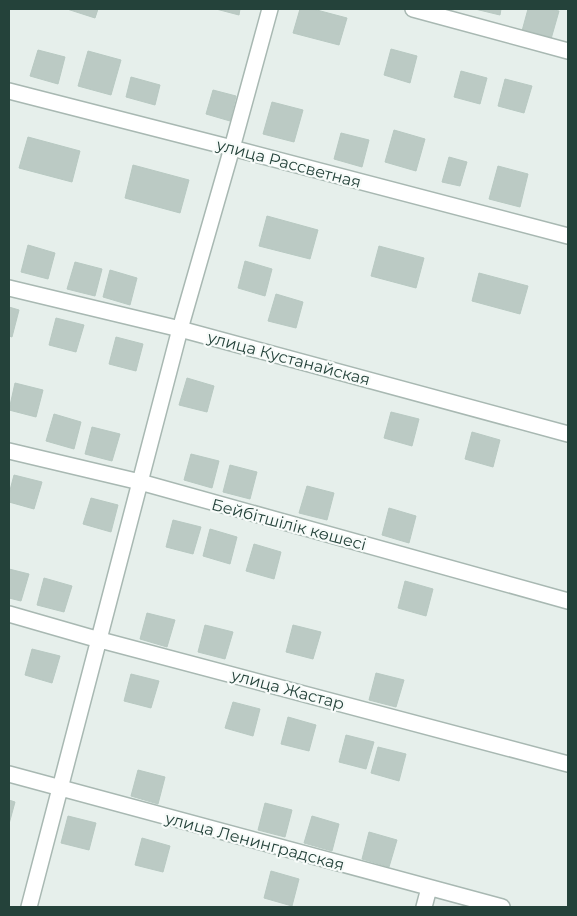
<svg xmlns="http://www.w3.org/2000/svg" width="577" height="916" viewBox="0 0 577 916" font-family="Montserrat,sans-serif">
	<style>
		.building { fill: #bbcac4; stroke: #b8c9c2 }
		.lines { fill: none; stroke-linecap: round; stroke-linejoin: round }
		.minor-casing { stroke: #a8b8b2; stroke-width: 18 }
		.minor { stroke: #fff; stroke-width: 15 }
		.labels { text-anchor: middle; stroke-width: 4.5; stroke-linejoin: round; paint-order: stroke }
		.street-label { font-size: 16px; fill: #24423a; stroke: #f7fbf9 }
	</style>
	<rect width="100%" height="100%" fill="#e6efeb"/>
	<path class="building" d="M67 9H98L95 18Z
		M216 9H240L239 15Z
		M300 9H313L347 18 339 45 293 33Z
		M475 9H501L500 15Z
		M528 9H550L559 11 551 39 522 31Z
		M391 49 417 56 410 83 384 75Z
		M38 50 65 57 58 84 30 76Z
		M88 51 121 60 111 95 78 86Z
		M461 71 487 78 480 104 454 97Z
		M131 77 160 85 155 105 126 97Z
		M505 79 532 86 524 113 498 106Z
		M213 90 236 96 230 121 206 114Z
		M272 102 303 110 294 142 263 134Z
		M394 130 425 139 416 171 385 162Z
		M341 133 369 140 362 167 334 159Z
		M28 137 80 151 72 182 19 168Z
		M449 157 467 162 460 186 442 182Z
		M133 165 189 180 180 213 125 198Z
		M498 166 528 174 520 207 489 199Z
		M267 216 318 230 310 259 259 246Z
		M28 245 55 253 48 279 21 272Z
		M379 246 424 258 416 288 371 276Z
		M245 261 272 269 265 296 238 288Z
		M75 262 102 269 95 296 67 289Z
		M110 270 137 278 130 305 103 297Z
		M479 273 528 286 520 314 472 301Z
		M276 294 303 302 296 328 268 321Z
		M9 307 19 310 12 337 9 336Z
		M56 318 84 325 76 352 49 345Z
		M116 337 143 344 136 371 109 364Z
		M187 378 214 386 207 412 179 405Z
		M15 383 43 390 36 417 9 410Z
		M391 412 419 419 412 446 384 438Z
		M54 414 81 422 74 449 46 441Z
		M92 427 120 434 112 461 85 454Z
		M472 432 500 440 493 467 465 459Z
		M191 454 219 461 212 488 184 480Z
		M230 465 257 472 250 499 223 492Z
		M14 475 42 482 34 509 9 502V494Z
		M307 486 334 493 327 520 299 513Z
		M91 498 118 505 111 532 83 524Z
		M389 508 416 516 409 543 382 535Z
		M173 520 201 527 193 554 166 547Z
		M210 529 237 537 230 564 203 556Z
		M254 544 281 552 274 579 246 571Z
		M9 569 29 574 21 601 9 598Z
		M44 578 72 586 64 612 37 605Z
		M405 581 433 589 426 616 398 608Z
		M147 613 175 620 167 647 140 639Z
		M205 625 233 632 225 659 198 652Z
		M293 625 321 632 313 659 286 652Z
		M32 649 60 656 52 683 25 675Z
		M376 673 404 680 396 707 369 700Z
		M131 674 159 681 151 708 124 701Z
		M233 702 260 709 253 736 225 728Z
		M288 717 316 725 309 751 281 744Z
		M346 735 374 742 366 769 339 762Z
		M378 747 406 754 399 781 371 773Z
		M138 770 165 777 158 804 131 796Z
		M9 800 15 802 9 824Z
		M265 803 292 810 285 837 258 830Z
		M68 816 96 823 89 850 61 843Z
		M312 816 339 824 332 851 304 843Z
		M369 832 397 840 389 867 362 859Z
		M142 838 170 846 163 872 135 865Z
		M271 871 299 879 292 906 264 898Z"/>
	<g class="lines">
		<defs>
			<path id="minor" d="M413 9 568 51
				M9 91 232 148 568 236
				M9 288 180 329 568 434
				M9 451 140 482 568 601
				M9 614 89 637 568 764
				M9 774 502 907
				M29 907 180 329 232 148 270 9
				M424 907 429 888"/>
		</defs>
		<use href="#minor" class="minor-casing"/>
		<use href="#minor" class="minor"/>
	</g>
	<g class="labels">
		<g class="street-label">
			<text transform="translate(289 163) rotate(15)" y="6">улица Рассветная</text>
			<text transform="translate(289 358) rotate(15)" y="6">улица Кустанайская</text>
			<text transform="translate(289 524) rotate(15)" y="6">Бейбітшілік көшесі</text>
			<text transform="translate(288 689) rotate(15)" y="6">улица Жастар</text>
			<text transform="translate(255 841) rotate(15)" y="6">улица Ленинградская</text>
		</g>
	</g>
	<rect width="577" height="916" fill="none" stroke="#24423a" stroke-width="20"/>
</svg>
